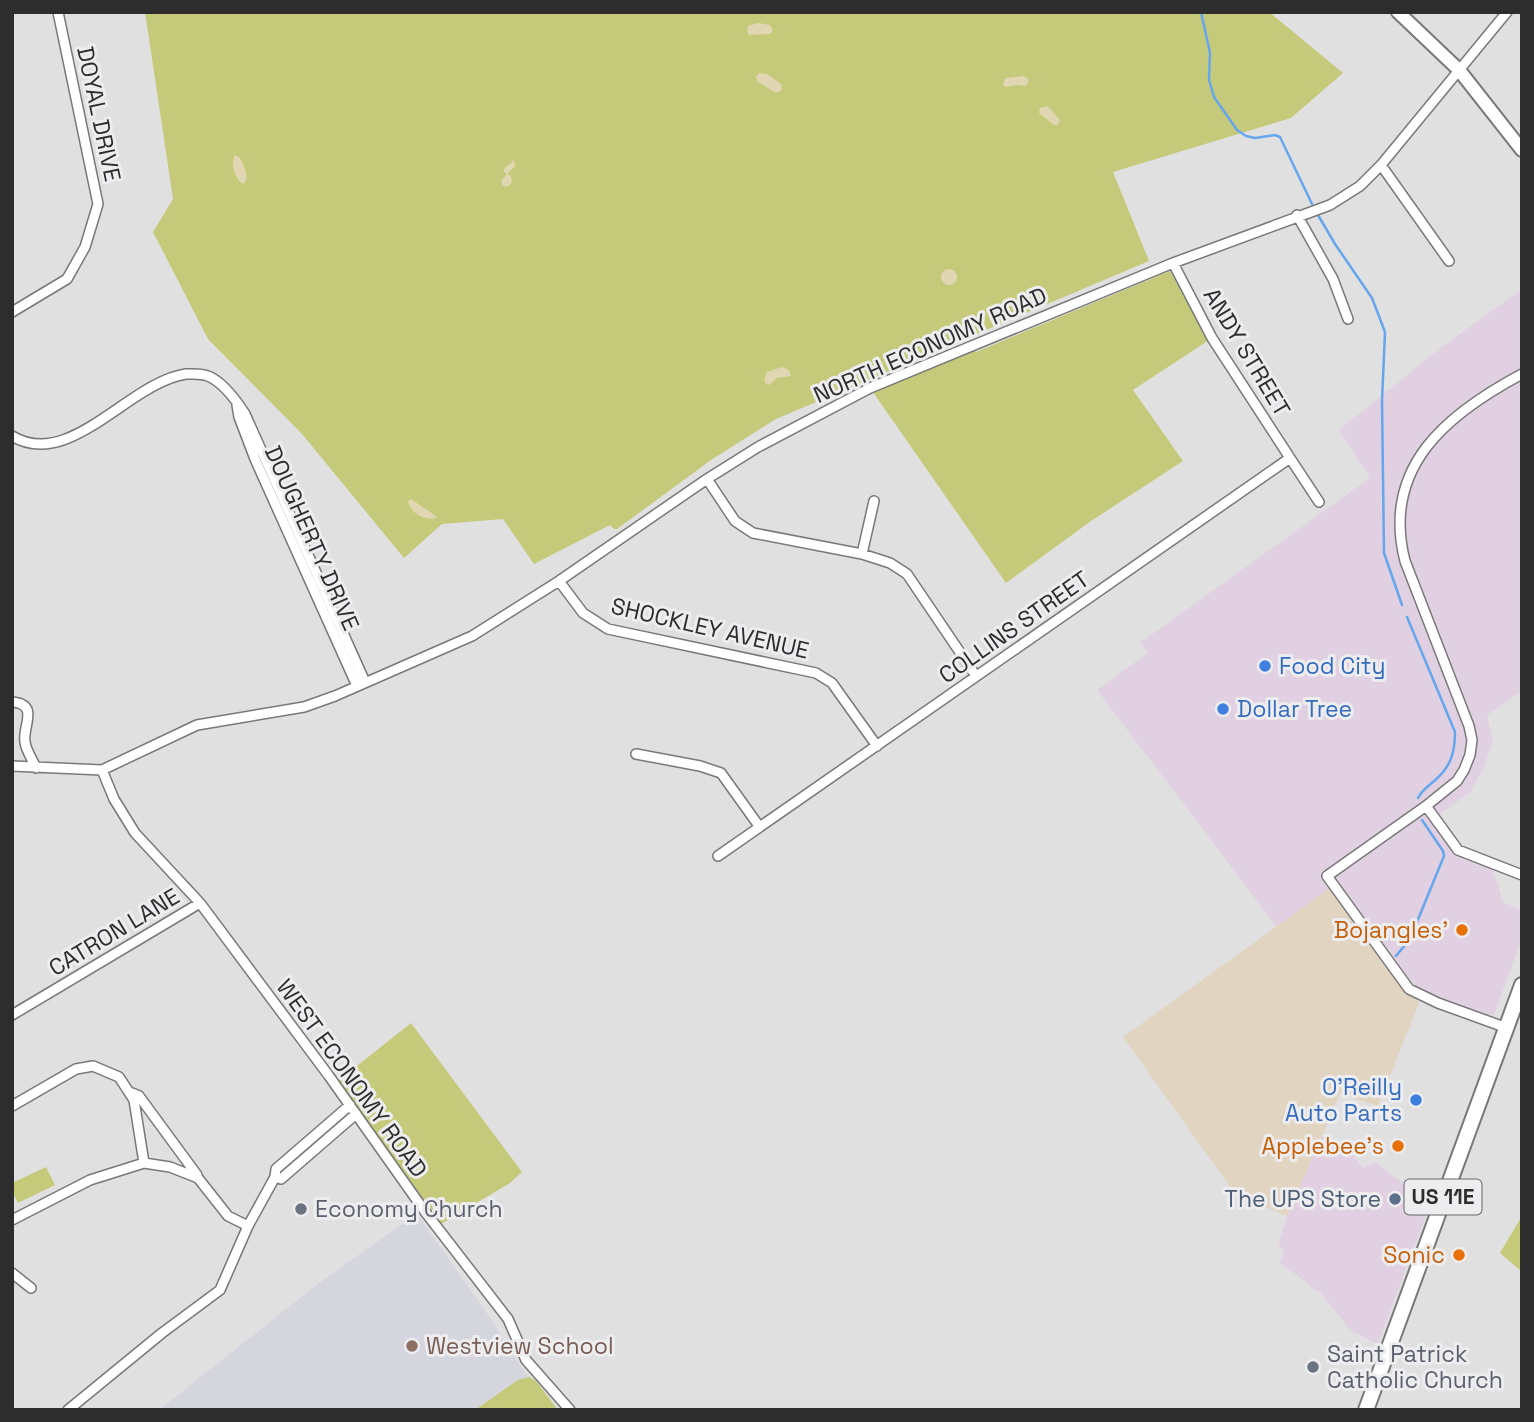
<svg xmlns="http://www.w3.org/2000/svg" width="1534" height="1422" viewBox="0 0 1534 1422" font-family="'Space Grotesk',sans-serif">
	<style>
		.commercial { fill: #e1d0e1 }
		.industrial { fill: #e1d4c1 }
		.built { fill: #d5d5de }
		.green { fill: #c4ca7a }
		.sand { fill: #e0d6b2 }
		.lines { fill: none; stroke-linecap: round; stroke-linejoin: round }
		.stream { stroke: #66a6ec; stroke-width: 2.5 }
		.street-casing { stroke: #787879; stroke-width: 12 }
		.secondary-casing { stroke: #787879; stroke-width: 16 }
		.primary-casing { stroke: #787879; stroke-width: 18 }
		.street { stroke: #fff; stroke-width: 9 }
		.secondary { stroke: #fff; stroke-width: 12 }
		.primary { stroke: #fff; stroke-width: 14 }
		.shop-dot { fill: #3f7fe0; stroke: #ededef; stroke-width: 2.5 }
		.food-dot { fill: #e8710a; stroke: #ededef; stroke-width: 2.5 }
		.service-dot { fill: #5c6f8a; stroke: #ededef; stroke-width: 2.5 }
		.worship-dot { fill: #6b7280; stroke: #ededef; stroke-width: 2.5 }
		.education-dot { fill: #8d6e63; stroke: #ededef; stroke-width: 2.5 }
		.labels { text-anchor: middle; stroke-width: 6; stroke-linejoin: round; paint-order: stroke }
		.shield { fill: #ededef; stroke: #676768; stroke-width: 2 }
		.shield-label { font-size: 21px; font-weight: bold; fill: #2d2d2e }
		.street-label { font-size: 23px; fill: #2d2d2e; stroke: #ededef }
		.shop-label { font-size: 23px; fill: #366cbe; stroke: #ededef; text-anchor: start }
		.food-label { font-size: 23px; fill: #c56008; stroke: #ededef; text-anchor: end }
		.service-label { font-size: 23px; fill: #4e5e75; stroke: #ededef; text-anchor: end }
		.worship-label { font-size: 23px; fill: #5b616d; stroke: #ededef; text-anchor: start }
		.education-label { font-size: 23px; fill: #785e54; stroke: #ededef; text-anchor: start }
	</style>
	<rect width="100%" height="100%" fill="#e0e0e1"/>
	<path class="commercial" d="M1522 289V691L1487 715 1493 741 1484 767 1471 791 1434 819 1450 841 1491 864 1503 902 1522 910V938L1494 1015 1488 1016 1416 987 1338 882 1277 927 1097 690 1148 653 1141 642 1370 478 1339 430 1443 346Z
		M1322 1136 1347 1147 1363 1168 1375 1162 1425 1199 1430 1205 1378 1344 1350 1330 1322 1294 1280 1263 1284 1250 1278 1245 1287 1216Z"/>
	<path class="industrial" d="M1334 885 1419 1003 1378 1106 1340 1094 1287 1216 1236 1195 1123 1037Z"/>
	<path class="built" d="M415 1215 420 1218 495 1325 509 1351 529 1377 518 1380 475 1410H159L315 1286Z"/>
	<path class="green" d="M145 12H1269L1343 73 1291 118 1113 172 1149 261 776 419 711 460 617 529H614L610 525 534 564 503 519 442 524 404 558 302 434 208 339 153 232 173 199Z
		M1170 271 1209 340 1133 390 1183 461 1091 521 1006 583 870 388 972 346 976 352Z
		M411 1023 522 1172 510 1183 441 1224 338 1081Z
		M46 1167 55 1185 18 1203 12 1191V1183Z
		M1522 1216V1272L1500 1253Z
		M529 1377 536 1381 558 1410H475L518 1380Z"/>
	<path class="sand" d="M758 23 770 25 773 31 770 34 749 35 747 30 748 26Z
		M759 73 767 74 781 84 782 90 776 93 758 82 756 77Z
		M1024 76 1029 80 1026 86 1017 85 1006 87 1003 85 1005 78Z
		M1048 106 1060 120 1058 125H1054L1039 113 1040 108Z
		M235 155 240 158C244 166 250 176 244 184 235 181 230 164 235 155Z
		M514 160 515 166 507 174 511 176 512 182 509 186H503L501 181 507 174 504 172V169Z
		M941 277a8 8 0 1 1 16 0a8 8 0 1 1-16 0Z
		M782 367 789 370 791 376 777 378 769 385 766 384 764 379 767 372Z
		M411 499C416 503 435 514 437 518 425 521 410 513 408 501Z"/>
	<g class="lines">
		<path class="stream" d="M1201 12 1210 53 1209 80 1214 97 1237 130 1246 136 1255 138 1275 135 1280 137 1312 204
			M1318 215 1335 244 1372 298 1385 332 1382 401 1384 553 1402 605
			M1407 617 1455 732C1455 754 1450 768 1433 782 1427 787 1422 790 1418 798
			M1396 956 1410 939 1444 856 1443 851 1422 820"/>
		<defs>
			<path id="street" d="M1381 165 1449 261
				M1297 215 1333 279 1348 319
				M1173 263 1212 338 1290 458
				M12 312 67 279 85 247 98 204 58 12
				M237 405 239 417 255 459 357 686
				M12 436C70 471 129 382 186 374 193 374 201 373 208 376 223 382 236 400 245 414L365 682
				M707 479 735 521 753 533 862 554 890 563 907 574 976 676
				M862 554 874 501
				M559 581 583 613 608 629 816 673 832 683 877 746
				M12 702C40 704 22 727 25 742 26 751 33 760 36 768
				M636 754 700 766 721 773 759 826
				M12 766 102 770 197 725 304 707 335 696 472 636 559 581 707 479 758 447 870 388 1173 263 1330 205 1360 186 1381 165 1507 12
				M102 770 114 799 135 833 200 903 329 1076 426 1213 508 1319 526 1360 570 1410
				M1426 806 1458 850 1522 875
				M718 856 1290 458 1319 502
				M12 1015 200 903
				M1507 1028 1438 1003 1409 989 1327 876 1426 806 1457 781 1464 770 1470 755 1472 740 1469 726 1405 561C1381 467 1447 414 1522 374
				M132 1093 139 1096 197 1175
				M12 1106 76 1069 93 1066 119 1077 134 1100 144 1163
				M275 1177 281 1179 356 1114
				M12 1220 90 1180 144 1163 170 1167 198 1178 228 1216 248 1226
				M12 1273 31 1288
				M68 1410 162 1333 220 1290 248 1226 275 1177 276 1169 350 1105"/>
			<path id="secondary" d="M1398 12 1459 70 1522 150"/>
			<path id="primary" d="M1366 1410 1522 985"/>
		</defs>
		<use href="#street" class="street-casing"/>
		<use href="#secondary" class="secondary-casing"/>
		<use href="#primary" class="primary-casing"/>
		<use href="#street" class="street"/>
		<use href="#secondary" class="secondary"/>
		<use href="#primary" class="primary"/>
	</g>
	<g class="shop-dot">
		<circle cx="1265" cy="666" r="7"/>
		<circle cx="1223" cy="709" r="7"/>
		<circle cx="1416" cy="1100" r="7"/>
	</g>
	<g class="food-dot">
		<circle cx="1462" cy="930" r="7"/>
		<circle cx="1398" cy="1146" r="7"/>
		<circle cx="1459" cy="1255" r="7"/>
	</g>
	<circle class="service-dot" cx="1395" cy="1199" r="7"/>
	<g class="worship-dot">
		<circle cx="301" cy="1209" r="7"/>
		<circle cx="1313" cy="1367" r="7"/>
	</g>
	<circle class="education-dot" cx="412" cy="1346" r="7"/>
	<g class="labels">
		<rect class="shield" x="1404.5" y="1179.5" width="77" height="35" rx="5"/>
		<g class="shield-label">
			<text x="1443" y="1204">US 11E</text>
		</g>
		<g class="street-label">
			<text transform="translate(99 114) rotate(78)" y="8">DOYAL DRIVE</text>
			<text transform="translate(930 345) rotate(-24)" y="8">NORTH ECONOMY ROAD</text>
			<text transform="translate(1247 352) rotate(59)" y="8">ANDY STREET</text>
			<text transform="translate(312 538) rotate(66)" y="8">DOUGHERTY DRIVE</text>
			<text transform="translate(1014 627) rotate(-35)" y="8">COLLINS STREET</text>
			<text transform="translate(710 628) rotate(13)" y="8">SHOCKLEY AVENUE</text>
			<text transform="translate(114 932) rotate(-31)" y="8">CATRON LANE</text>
			<text transform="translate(352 1078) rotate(54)" y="8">WEST ECONOMY ROAD</text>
		</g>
		<g class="shop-label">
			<text x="1279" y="674">Food City</text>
			<text x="1237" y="717">Dollar Tree</text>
			<text x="1402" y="1095" text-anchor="end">O'Reilly<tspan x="1402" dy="26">Auto Parts</tspan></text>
		</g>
		<g class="food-label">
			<text x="1448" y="938">Bojangles'</text>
			<text x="1384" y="1154">Applebee's</text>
			<text x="1445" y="1263">Sonic</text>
		</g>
		<g class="service-label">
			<text x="1381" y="1207">The UPS Store</text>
		</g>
		<g class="worship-label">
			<text x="315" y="1217">Economy Church</text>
			<text x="1327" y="1362">Saint Patrick<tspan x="1327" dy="26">Catholic Church</tspan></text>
		</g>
		<g class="education-label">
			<text x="426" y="1354">Westview School</text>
		</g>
	</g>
	<rect width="1534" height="1422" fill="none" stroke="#2d2d2e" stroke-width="28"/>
</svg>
